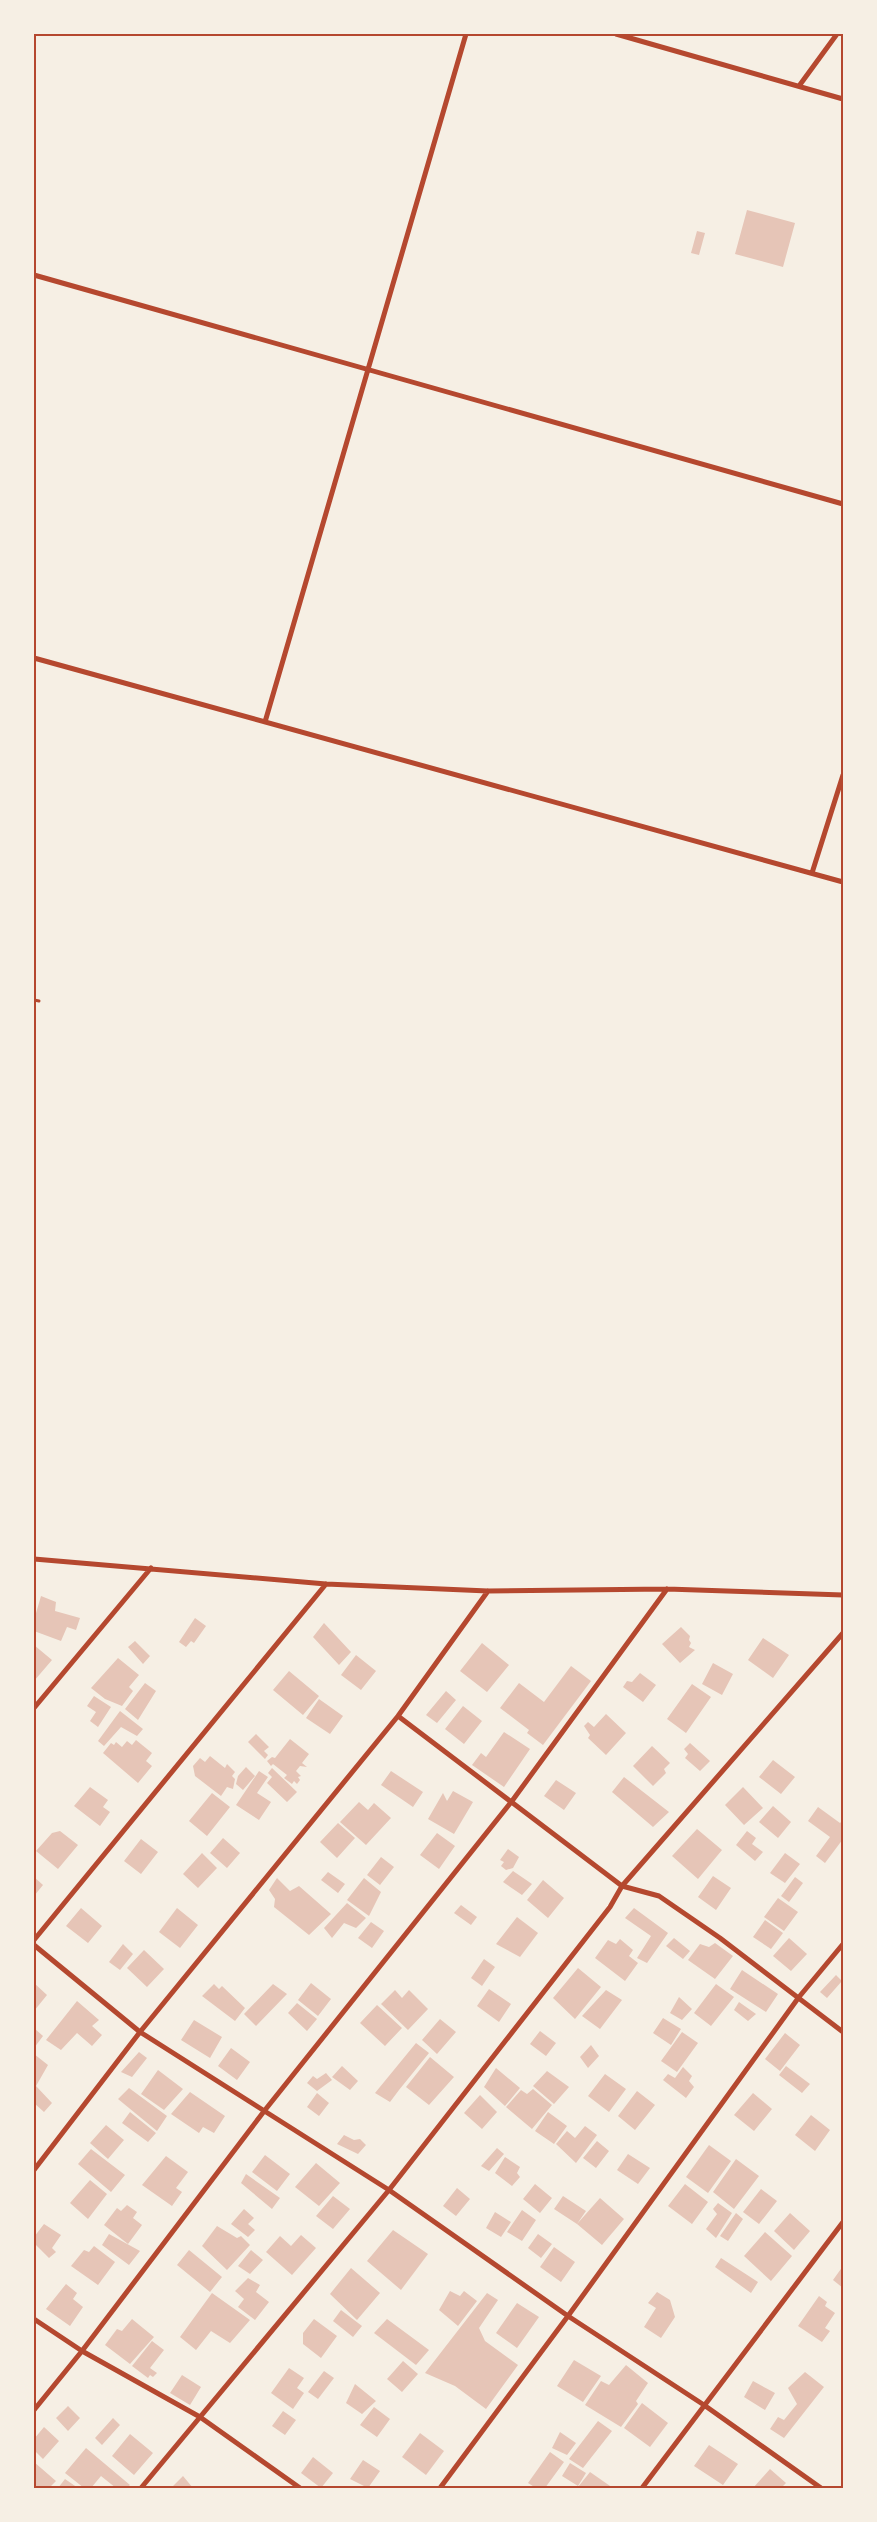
<svg xmlns="http://www.w3.org/2000/svg" width="877" height="2522" viewBox="0 0 877 2522" font-family="Manrope,sans-serif">
	<style>
		.building { fill: #e6c5b7 }
		.lines { fill: none; stroke-linecap: round; stroke-linejoin: round }
		.path { stroke: #b5482f; stroke-width: 3 }
		.minor { stroke: #b5482f; stroke-width: 5 }
		.neatline { fill: none; stroke: #b5482f; stroke-width: 2 }
	</style>
	<rect width="100%" height="100%" fill="#f6efe4"/>
	<path class="building" d="M747 210 795 223 783 267 735 254Z
		M697 231 705 233 699 255 691 253Z
		M41 1596 56 1602 55 1611 80 1618 76 1630 67 1627 61 1641 34 1631V1620Z
		M195 1618 206 1626 194 1643 191 1641 186 1647 179 1642Z
		M324 1623 351 1652 339 1665 313 1637Z
		M681 1627 690 1636 689 1640 691 1643 689 1647 695 1650 680 1663 662 1644Z
		M763 1638 789 1655 773 1678 748 1660Z
		M135 1641 150 1656 143 1664 128 1647Z
		M482 1643 509 1665 487 1692 460 1671Z
		M34 1645 52 1660 34 1681Z
		M356 1655 376 1671 361 1690 341 1675Z
		M118 1658 139 1675 129 1687 133 1691 122 1706 105 1699 91 1688Z
		M713 1663 733 1674 722 1695 702 1684Z
		M571 1666 591 1681 543 1745 527 1733 529 1730 500 1708 519 1683 544 1702Z
		M289 1671 319 1696 303 1715 273 1690Z
		M640 1673 656 1685 643 1702 623 1687 627 1681 632 1682Z
		M145 1683 156 1691 138 1720 125 1709Z
		M692 1684 711 1697 686 1733 667 1719Z
		M446 1691 456 1700 437 1723 426 1715Z
		M94 1696 111 1707 98 1727 90 1721 96 1712 87 1706Z
		M319 1699 343 1716 330 1734 306 1718Z
		M463 1706 482 1721 464 1744 445 1729Z
		M120 1711 143 1729 137 1736 121 1727 104 1746 98 1741Z
		M606 1714 626 1733 606 1755 588 1738 590 1735 584 1726 588 1722 594 1727Z
		M504 1732 530 1749 504 1787 472 1765 481 1753 486 1757Z
		M256 1734 269 1747 264 1751 268 1755 265 1759 248 1742Z
		M290 1739 309 1754 302 1763 307 1767 300 1766 296 1771 301 1776 298 1777 300 1780 297 1784 294 1781 292 1784 284 1778 287 1775 273 1764 271 1766 267 1761 272 1757 275 1758Z
		M136 1740 152 1753 146 1761 152 1766 138 1783 103 1753 111 1743 114 1745 116 1742 122 1747 127 1741 132 1745Z
		M690 1743 710 1761 700 1771 685 1758 688 1754 684 1749Z
		M652 1746 670 1763 664 1769 666 1773 653 1786 633 1766Z
		M210 1756 225 1768 227 1764 235 1772 232 1776 235 1779 233 1789 227 1787 221 1796 195 1776 193 1766 200 1758 205 1762Z
		M773 1760 795 1777 781 1794 759 1777Z
		M246 1767 255 1776 243 1790 236 1784 238 1776Z
		M272 1768 297 1792 287 1802 267 1783 272 1777 268 1773Z
		M259 1771 268 1777 257 1793 271 1802 259 1820 236 1805Z
		M391 1771 423 1792 413 1807 381 1785Z
		M624 1777 669 1812 653 1827 612 1792Z
		M556 1780 576 1793 564 1810 544 1796Z
		M90 1787 108 1800 103 1807 110 1812 100 1826 74 1806Z
		M743 1787 763 1808 744 1825 725 1805Z
		M453 1791 473 1802 454 1834 428 1819 443 1793 447 1801Z
		M212 1793 230 1807 207 1836 189 1821Z
		M359 1802 368 1810 374 1803 391 1818 366 1845 340 1822Z
		M773 1806 791 1822 778 1838 759 1822Z
		M818 1807 840 1823 843 1820V1839L825 1863 816 1856 830 1837 808 1821Z
		M338 1823 355 1838 337 1858 320 1842Z
		M697 1829 722 1850 698 1879 672 1856Z
		M60 1831 78 1845 58 1869 36 1851 52 1833Z
		M747 1831 756 1838 752 1844 763 1852 755 1861 736 1845Z
		M437 1833 455 1846 439 1869 420 1855Z
		M223 1838 240 1853 227 1868 210 1853Z
		M141 1839 158 1852 141 1874 124 1861Z
		M508 1849 519 1857 513 1868 506 1870 501 1866 504 1862 500 1860Z
		M202 1853 217 1868 198 1888 183 1874Z
		M785 1853 800 1864 785 1883 770 1873Z
		M381 1857 394 1867 380 1885 367 1875Z
		M513 1871 532 1884 522 1895 503 1882Z
		M328 1872 345 1884 338 1893 321 1880Z
		M713 1876 731 1888 716 1910 698 1897Z
		M34 1877 43 1885 34 1896Z
		M795 1877 803 1883 789 1902 781 1896Z
		M277 1878 290 1891 299 1886 331 1914 309 1935 274 1907 275 1899 269 1890Z
		M364 1878 381 1892 369 1916 347 1900Z
		M543 1880 564 1898 548 1918 527 1900Z
		M778 1898 798 1912 784 1931 764 1917Z
		M347 1903 366 1918 356 1928 344 1923 332 1938 324 1928Z
		M461 1905 477 1917 471 1925 454 1913Z
		M81 1908 102 1926 88 1943 66 1926Z
		M177 1908 198 1925 180 1948 159 1932Z
		M634 1908 668 1933 647 1963 637 1958 651 1936 625 1918Z
		M517 1917 538 1933 520 1957 496 1944Z
		M765 1920 783 1933 771 1949 753 1937Z
		M371 1922 384 1931 372 1948 358 1938Z
		M674 1938 690 1951 683 1959 666 1946Z
		M789 1938 807 1954 791 1971 773 1956Z
		M620 1939 633 1950 629 1956 638 1963 625 1981 595 1958 608 1940 616 1944Z
		M715 1943 733 1956 715 1979 688 1960 700 1944 709 1947Z
		M123 1944 133 1954 120 1970 109 1962Z
		M144 1950 164 1969 147 1987 127 1968Z
		M484 1959 495 1967 482 1986 471 1978Z
		M578 1968 601 1987 575 2019 553 1998Z
		M742 1970 778 1994 766 2012 730 1989Z
		M836 1975 842 1981 827 1998 820 1992Z
		M34 1983 47 1995 34 2011Z
		M311 1983 331 1999 318 2016 298 2000Z
		M214 1984 219 1989 222 1986 245 2008 235 2021 202 1996Z
		M273 1984 287 1994 256 2026 244 2014Z
		M716 1984 734 1997 711 2026 694 2013Z
		M489 1989 511 2004 499 2022 477 2006Z
		M395 1990 402 1998 409 1990 428 2009 408 2030 381 2004Z
		M606 1990 622 2000 600 2029 582 2016Z
		M679 1997 692 2009 682 2020 670 2013Z
		M77 2001 99 2020 92 2026 102 2035 92 2046 77 2033 61 2050 46 2040Z
		M739 2002 756 2014 748 2021 734 2010Z
		M297 2003 317 2019 307 2031 288 2013Z
		M377 2005 402 2028 385 2046 360 2023Z
		M663 2018 681 2029 671 2045 653 2033Z
		M440 2019 456 2032 437 2054 422 2040Z
		M194 2020 222 2037 210 2058 181 2040Z
		M34 2028 43 2036 34 2048Z
		M540 2031 556 2043 546 2056 530 2044Z
		M682 2032 698 2043 677 2072 661 2061Z
		M785 2033 800 2045 780 2071 765 2059Z
		M416 2043 429 2053 399 2090 390 2102 375 2093Z
		M591 2045 599 2056 588 2068 580 2057Z
		M231 2048 250 2062 237 2080 218 2066Z
		M139 2052 147 2058 132 2077 121 2072Z
		M34 2054 48 2065 36 2086 52 2103 44 2112 34 2103Z
		M430 2057 454 2077 429 2105 406 2087Z
		M342 2066 358 2081 350 2090 332 2077Z
		M786 2066 810 2084 802 2093 779 2075Z
		M683 2067 692 2076 689 2081 694 2087 686 2098 663 2080 668 2074 675 2078Z
		M496 2068 520 2088 505 2106 484 2087Z
		M158 2070 183 2089 164 2110 141 2094Z
		M547 2071 569 2087 554 2104 533 2086Z
		M326 2073 332 2080 317 2091 307 2083 313 2076 317 2079Z
		M605 2074 626 2089 609 2112 588 2096Z
		M129 2088 167 2116 157 2131 118 2099Z
		M533 2089 552 2105 532 2129 506 2107 521 2090 527 2094Z
		M637 2091 655 2105 635 2130 618 2116Z
		M190 2092 225 2116 214 2133 203 2127 199 2133 171 2114Z
		M317 2093 329 2103 319 2116 307 2107Z
		M753 2093 772 2109 754 2131 734 2115Z
		M480 2095 497 2112 482 2129 464 2113Z
		M130 2112 156 2133 148 2142 122 2123Z
		M548 2112 567 2126 554 2144 535 2131Z
		M811 2115 830 2130 815 2151 795 2135Z
		M106 2125 124 2140 108 2159 90 2143Z
		M585 2126 597 2135 576 2163 556 2144 567 2131 575 2138Z
		M344 2135 354 2140 360 2139 366 2145 358 2154 337 2144Z
		M597 2141 609 2151 596 2168 583 2158Z
		M709 2145 731 2161 708 2193 686 2177Z
		M497 2148 504 2154 489 2171 481 2166Z
		M91 2149 125 2175 111 2192 78 2164Z
		M628 2154 650 2168 638 2184 617 2170Z
		M265 2155 290 2174 277 2191 252 2172Z
		M166 2156 188 2172 176 2188 182 2192 172 2206 142 2185Z
		M505 2157 520 2167 517 2173 520 2177 512 2186 495 2173Z
		M736 2159 759 2176 734 2209 713 2192Z
		M316 2163 340 2183 319 2206 295 2187Z
		M246 2174 280 2198 272 2209 241 2183Z
		M90 2180 107 2194 88 2219 70 2203Z
		M535 2184 552 2198 540 2213 523 2199Z
		M685 2184 708 2202 692 2224 668 2206Z
		M457 2188 470 2199 456 2216 443 2206Z
		M761 2189 777 2201 759 2224 743 2212Z
		M333 2196 350 2209 333 2229 316 2216Z
		M563 2196 586 2211 577 2224 600 2198 624 2219 602 2245 577 2224 554 2209Z
		M718 2203 732 2213 716 2238 706 2229 717 2214 713 2209Z
		M127 2205 137 2212 133 2218 142 2225 128 2244 104 2225 117 2208 121 2211Z
		M244 2209 254 2218 248 2224 255 2230 248 2237 231 2224Z
		M522 2210 536 2220 522 2241 507 2232Z
		M495 2212 511 2222 501 2237 486 2228Z
		M736 2213 743 2219 728 2241 720 2236Z
		M790 2213 810 2231 794 2250 774 2231Z
		M44 2224 61 2235 52 2248 56 2252 49 2258 34 2243V2237Z
		M217 2226 237 2238 241 2236 250 2245 227 2270 202 2246Z
		M393 2230 428 2254 401 2290 367 2261Z
		M765 2232 792 2256 771 2281 744 2256Z
		M109 2234 140 2251 129 2265 102 2245Z
		M538 2234 552 2244 541 2258 528 2248Z
		M301 2235 316 2248 292 2275 266 2252 280 2236 291 2246Z
		M94 2246 115 2262 98 2285 71 2266 84 2250 89 2252Z
		M554 2247 575 2262 561 2282 540 2267Z
		M189 2250 222 2277 210 2292 177 2265Z
		M251 2250 263 2260 250 2274 238 2266Z
		M721 2258 758 2282 751 2293 715 2267Z
		M843 2266V2288L833 2280Z
		M351 2268 380 2293 357 2320 330 2294Z
		M248 2278 260 2285 256 2292 269 2302 255 2320 238 2307 244 2299 235 2291Z
		M66 2284 77 2293 73 2299 83 2307 70 2326 46 2309Z
		M450 2291 460 2296 464 2291 477 2301 458 2326 439 2310Z
		M657 2292 670 2300 675 2317 661 2338 644 2327 656 2308 648 2303Z
		M212 2293 250 2320 230 2343 211 2331 196 2350 180 2337Z
		M487 2293 498 2300 479 2328 485 2341 518 2365 486 2409 455 2386 425 2373Z
		M819 2296 827 2302 825 2306 835 2313 825 2328 830 2331 822 2342 798 2326Z
		M517 2303 539 2317 517 2348 496 2333Z
		M341 2310 362 2326 353 2337 333 2321Z
		M132 2319 154 2337 130 2364 105 2345 117 2329 122 2331Z
		M314 2319 337 2336 321 2358 303 2344V2333Z
		M387 2319 429 2350 416 2365 374 2333Z
		M152 2341 164 2350 150 2368 157 2373 153 2377 150 2375 148 2378 132 2366Z
		M574 2360 601 2376 583 2402 557 2386Z
		M403 2361 418 2374 402 2392 387 2379Z
		M626 2365 648 2383 636 2401 638 2404 621 2427 585 2405 601 2381 609 2385Z
		M289 2368 304 2378 297 2388 304 2393 293 2409 271 2393Z
		M324 2371 334 2378 318 2399 308 2392Z
		M805 2372 824 2387 784 2438 770 2429 778 2417 784 2420 797 2404 788 2388Z
		M182 2375 201 2387 190 2405 170 2393Z
		M753 2381 775 2393 765 2410 744 2397Z
		M355 2384 376 2401 362 2414 346 2403Z
		M642 2403 668 2423 650 2447 624 2428Z
		M68 2406 80 2418 68 2431 56 2418Z
		M374 2407 390 2419 377 2437 360 2425Z
		M283 2411 296 2420 285 2435 272 2426Z
		M113 2418 120 2425 102 2445 95 2438Z
		M598 2421 612 2431 583 2468 569 2459Z
		M44 2427 59 2441 43 2459 34 2450V2439Z
		M560 2432 576 2443 567 2455 552 2448Z
		M420 2433 444 2451 426 2475 402 2457Z
		M130 2434 153 2453 134 2475 112 2456Z
		M709 2445 738 2464 723 2485 694 2466Z
		M86 2448 130 2485 127 2488H116L101 2476 91 2488H84L65 2473Z
		M550 2452 564 2462 545 2488H536L528 2483Z
		M313 2457 333 2473 321 2488 301 2473Z
		M363 2460 380 2471 368 2488 350 2479Z
		M34 2462 56 2481 49 2488H34Z
		M570 2463 586 2473 578 2486 562 2476Z
		M770 2469 786 2483 781 2488H753Z
		M590 2472 613 2488H580L578 2487Z
		M183 2476 193 2488H171Z
		M65 2479 78 2488H58Z"/>
	<g class="lines">
		<path class="path" d="M34 1000 39 1001"/>
		<path class="minor" d="M616 34 843 99
			M799 86 837 34
			M34 275 843 504
			M34 658 843 882
			M265 722 466 34
			M812 873 843 775
			M34 1559 326 1584 488 1591 667 1589 843 1595
			M34 1708 151 1568
			M398 1716 622 1886 659 1896 720 1938 843 2032
			M34 1940 326 1584
			M34 1945 140 2032 389 2190 568 2316 704 2405 821 2488
			M34 2170 140 2032 398 1716 488 1591
			M34 2319 82 2351 200 2417 300 2488
			M34 2410 82 2351 265 2110 512 1801 667 1589
			M141 2488 389 2190 610 1907 622 1886 843 1633
			M440 2488 568 2316 799 1997 843 1944
			M642 2488 843 2222"/>
	</g>
	<rect width="877" height="2522" fill="none" stroke="#f6efe4" stroke-width="70"/>
	<rect x="35" y="35" width="807" height="2452" class="neatline"/>
</svg>
